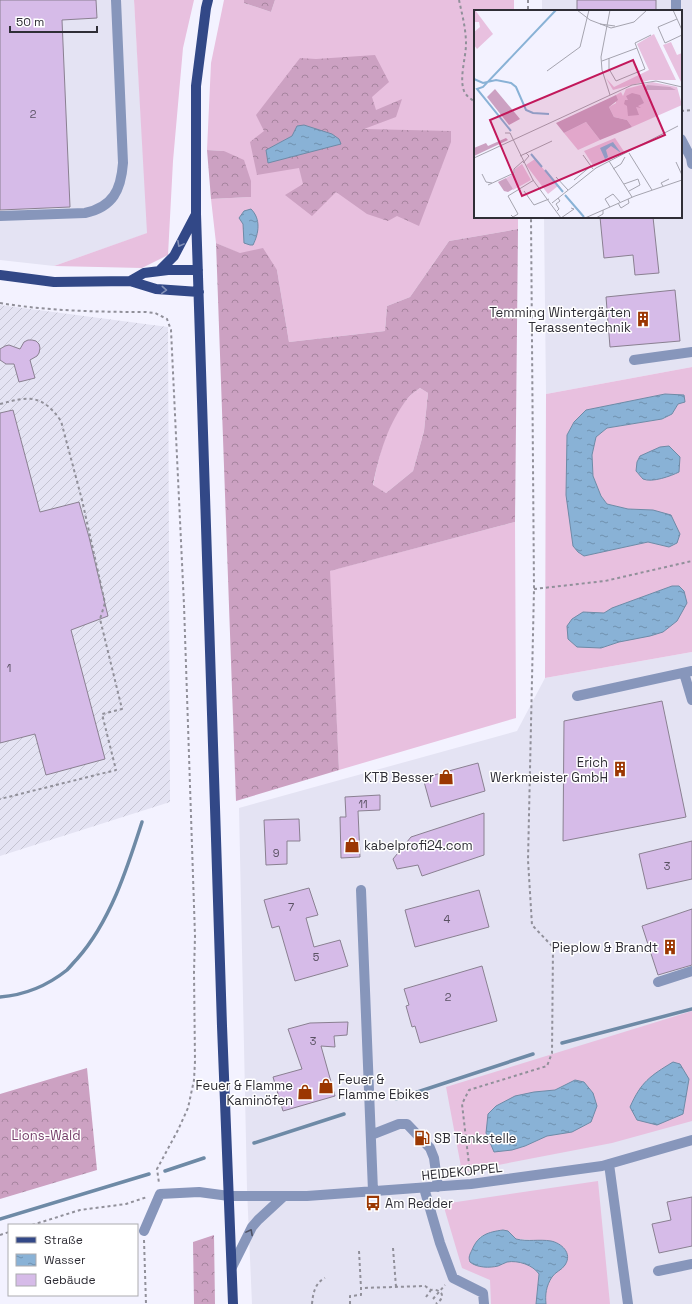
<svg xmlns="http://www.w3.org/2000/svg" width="692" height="1304" viewBox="0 0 692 1304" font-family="'Space Grotesk',sans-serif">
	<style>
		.built { fill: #e4e3f3 }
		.industrial { fill: url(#industrial-furrows) }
		.grass { fill: #e8c0df; fill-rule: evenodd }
		.forest { fill: url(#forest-crowns); fill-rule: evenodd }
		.water { fill: url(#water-ripples); stroke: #6e8aa6 }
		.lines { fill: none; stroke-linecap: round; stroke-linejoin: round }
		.stream { stroke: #6e8aa6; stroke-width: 3.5 }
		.building { fill: #d6bbe8; stroke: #8a8091 }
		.path { stroke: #91909a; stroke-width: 2; stroke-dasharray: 3 3; stroke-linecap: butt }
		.minor { stroke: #8796bb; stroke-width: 10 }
		.major { stroke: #324887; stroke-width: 10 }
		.oneway { stroke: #8491b7 }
		.oneway2 { stroke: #4e5265 }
		.labels { text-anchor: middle; stroke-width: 3; stroke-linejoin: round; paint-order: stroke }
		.number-label { font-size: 11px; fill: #595162 }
		.poi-label { font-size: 13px; fill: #2f2e36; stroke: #fff; text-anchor: end }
		.park-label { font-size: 13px; fill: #77406c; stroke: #fff }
		.street-label { font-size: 13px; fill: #2f2e36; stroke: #fff }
		.inset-river { fill: none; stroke: #89b2d6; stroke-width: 2 }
		.inset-road { fill: none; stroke: #a5a4af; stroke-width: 1 }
		.view { fill: #c2185b; fill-opacity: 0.15; stroke: #c2185b; stroke-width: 2 }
		.inset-edge { fill: none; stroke: #2f2e36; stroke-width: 2 }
	</style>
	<defs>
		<pattern id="industrial-furrows" width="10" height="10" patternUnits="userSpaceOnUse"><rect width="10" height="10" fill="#e4e3f3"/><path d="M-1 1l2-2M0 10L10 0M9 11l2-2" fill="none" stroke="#c4c3d1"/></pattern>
		<pattern id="forest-crowns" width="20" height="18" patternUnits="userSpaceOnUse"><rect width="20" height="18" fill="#cca1c2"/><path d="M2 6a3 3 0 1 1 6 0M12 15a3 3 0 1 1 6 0" fill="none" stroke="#a6849e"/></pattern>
		<pattern id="water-ripples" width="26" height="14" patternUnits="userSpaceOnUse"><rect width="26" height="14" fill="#89b2d6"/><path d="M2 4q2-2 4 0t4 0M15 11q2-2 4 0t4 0" fill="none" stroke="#7091ae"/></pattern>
	</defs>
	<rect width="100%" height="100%" fill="#f3f2ff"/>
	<path class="built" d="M0 0H134L148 233 54 266 0 260Z
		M542 0H692V367L546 394 544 217H681V11H542Z
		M692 652V1304H252L247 1189 239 808 517 731 545 678Z"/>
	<path class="industrial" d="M0 305 168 327 170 802 0 856Z"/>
	<path class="grass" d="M134 0H194L183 48 173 161 168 255 142 268 54 266 147 233Z
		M224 0H244V3L271 12 275 0H514V11H475V217H518V229L449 241 410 297 387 306 385 331 289 342 277 270 216 243 211 199 251 197 224 151 207 150 211 63Z
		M692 367V652L545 678 546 394ZM665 394 677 396 678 404 672 414 663 419 607 428 596 437 592 455 593 476 601 496 607 504 628 509 653 510 669 547 648 542 584 556 566 495 567 435 574 422 586 410ZM669 447 680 457 679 472 643 478 636 471ZM672 586 619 642 601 648 583 612 604 613 612 608Z
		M420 388 428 393 424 431 413 471 386 493 373 486C379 455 387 422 408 398 411 394 416 391 420 388Z
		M515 522 516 718 339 770 329 571Z
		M692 1011V1121L612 1143 462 1172 446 1087ZM689 1079 683 1114 640 1088ZM575 1080 584 1082 593 1093 572 1132 547 1136 525 1146 512 1150 534 1092 555 1090Z
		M598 1181 610 1304H546C544 1286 550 1276 564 1266L550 1241 516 1239 508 1231 503 1230 481 1236 473 1247 472 1264C480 1267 489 1268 498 1266 501 1265 504 1263 507 1262 517 1260 533 1265 539 1274L536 1304H491L490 1280 462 1268 443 1204Z"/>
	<path class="forest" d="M244 0H275L271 12 244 3Z
		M375 55 389 82 372 97 376 110 402 99 396 117 364 129 451 131V142L419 226 397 216 388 221 367 214 336 192 312 216 285 195 303 184 299 168 257 175 250 142 264 131 256 115 300 58 316 59ZM292 136 268 163 266 150Z
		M207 150 224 151 244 160 251 181V197L211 199Z
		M518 229 515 522 330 571 339 770 236 801 216 243 240 253 263 248 277 270 289 342 385 331 387 306 410 297 449 241ZM420 388 428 393 424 431 413 471 386 493 373 485C379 455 388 423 408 398 411 394 416 391 420 388Z
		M87 1068 97 1170 0 1199V1094Z
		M214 1235 215 1304H194L193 1242Z"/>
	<path class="water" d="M304 125 332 134 339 139 341 144 268 163 266 150 292 136 297 126Z
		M251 209C261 219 259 233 253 245H250L244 243 243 224 239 218 244 211Z
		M665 394 684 395 685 402 678 404 672 414 662 419 607 428 596 437 592 455 593 476 601 496 607 504 628 509 653 510 671 515 680 534 677 543 669 547 648 542 584 556 578 552 573 546 566 495 567 435 574 422 586 410Z
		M669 446 680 457 679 472C671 476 652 483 643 479 641 477 638 473 636 471L637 462 640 456 660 447Z
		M672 586H679L684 591 687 603 677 621 663 632 650 636 619 642 601 648 577 647 568 639 567 626 572 619 583 612 604 613 612 608Z
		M673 1062 680 1064 689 1079 683 1114 657 1125 637 1120 630 1107C641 1082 650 1076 673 1062Z
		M575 1080 584 1082 593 1093 597 1106 591 1122 572 1132 547 1136 525 1146 512 1150 494 1152 486 1133 488 1114 496 1106 515 1096 534 1092 555 1090Z
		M503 1230 508 1231 516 1239C528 1242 539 1239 551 1241 561 1243 573 1253 565 1265 562 1270 555 1272 552 1277 546 1286 545 1295 546 1304H536L539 1274C533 1265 518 1260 507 1262 504 1263 501 1265 498 1266 490 1268 477 1268 470 1262 468 1257 470 1254 472 1250 478 1235 488 1232 503 1230Z"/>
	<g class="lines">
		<path class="stream" d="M0 997C25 995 47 986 67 970 70 967 74 962 77 959 110 922 127 869 142 822
			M562 1043 692 1009
			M396 1099 533 1054
			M254 1143 344 1114
			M165 1171 204 1158
			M0 1219 149 1174"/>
	</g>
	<path class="building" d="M0 0H96L97 18 62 20 70 207 0 210Z
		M577 0H656V11H577Z
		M600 217H653L659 273 635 275 633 255 604 258Z
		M675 290 680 341 610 347 606 297Z
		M28 340H32L36 341 39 344 40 348 39 353 37 356 30 360 35 378 19 382 14 364H6L0 360V349L5 346 9 345 20 349 24 342Z
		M13 410 40 512 79 502 89 537 108 616 71 630 105 759 46 775 35 734 0 743V413Z
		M662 701 686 817 563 841 564 721Z
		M478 763 485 791 431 807 423 778Z
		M380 795V810L358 811 360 857 341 858 340 817H346L345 797Z
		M484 813V855L422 876 418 865 397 869 393 859 411 837Z
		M299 819 300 841H287V864L266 865 264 820Z
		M692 841V879L647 889 639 854Z
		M309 888 318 915 306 918 314 947 340 940 348 966 295 981 279 926 272 928 264 900Z
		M479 890 489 927 415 947 405 910Z
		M692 909V965L658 975 642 926Z
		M482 966 497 1021 420 1043 415 1026 412 1027 406 1006 409 1005 404 989Z
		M348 1022 347 1035 334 1036 335 1047 321 1046 335 1096 283 1111 273 1077 302 1069 288 1029 310 1023Z
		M692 1197V1246L659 1253 652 1224 671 1220 667 1202Z"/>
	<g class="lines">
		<path class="path" d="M459 0C462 14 466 29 466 44 466 57 459 78 464 91 466 96 471 99 475 102
			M528 0V11
			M681 111 692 110
			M0 303C49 311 97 312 146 312L155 313 167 319 171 330 184 605 195 936 194 972 195 1061 194 1080 188 1108 178 1130 157 1169 159 1183
			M0 404C29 396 42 394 61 421L82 500 105 603 100 619 122 709 102 714 116 770 0 799
			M534 589 605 581 692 561
			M470 1173 462 1104 469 1090 547 1066 552 1053 553 947 532 925 528 860 534 589 531 217
			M32 1225 80 1210 126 1204 147 1197
			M0 1235 9 1232
			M144 1240 146 1304
			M393 1248 396 1287
			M359 1251 361 1288
			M426 1297 431 1290
			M433 1299 445 1285
			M312 1304C313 1293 315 1283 325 1278
			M350 1304V1296L361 1295V1288L425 1286 431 1290C436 1289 445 1292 441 1299 440 1301 438 1302 436 1304"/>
		<path class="minor" d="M676 0V11
			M681 139 691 158 692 164
			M0 216 85 213C113 207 121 190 123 163L116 0
			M634 360 692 352
			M684 673 692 700
			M577 696 692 671
			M361 890 373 1191
			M658 982 692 971
			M371 1135 399 1124H407L430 1148 434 1158 438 1187
			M609 1164 628 1304
			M424 1188 440 1243 453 1278 483 1293 484 1304
			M144 1231 160 1194 199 1192 229 1196H307L471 1184 602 1166 692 1140
			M232 1267 252 1227 258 1220 284 1196
			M658 1271 692 1264"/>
		<path class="major" d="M208 0 206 8 196 86V214L222 1026 233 1304
			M160 270 174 256 195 216
			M0 275 54 282 130 281 156 289 199 292
			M130 281 144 273 168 270H198"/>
	</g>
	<defs><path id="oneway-chevron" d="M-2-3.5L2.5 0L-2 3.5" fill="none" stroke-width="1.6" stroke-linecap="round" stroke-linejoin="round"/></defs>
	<g class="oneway">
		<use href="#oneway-chevron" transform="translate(180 244) rotate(118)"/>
		<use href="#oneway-chevron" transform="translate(164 290) rotate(4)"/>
	</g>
	<use class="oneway2" href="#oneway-chevron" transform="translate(250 1232) rotate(-62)"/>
	<defs>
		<symbol id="building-bare" viewBox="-9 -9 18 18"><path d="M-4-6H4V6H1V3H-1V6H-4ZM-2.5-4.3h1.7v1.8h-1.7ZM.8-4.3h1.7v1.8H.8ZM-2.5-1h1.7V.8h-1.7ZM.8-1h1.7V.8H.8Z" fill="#9b3701" stroke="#fff" stroke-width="2.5" paint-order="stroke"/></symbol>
		<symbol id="shop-bare" viewBox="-9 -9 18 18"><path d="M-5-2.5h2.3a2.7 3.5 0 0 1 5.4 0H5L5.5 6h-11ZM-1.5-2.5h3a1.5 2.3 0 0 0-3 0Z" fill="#9b3701" stroke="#fff" stroke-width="2.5" paint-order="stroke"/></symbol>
		<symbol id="fuel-bare" viewBox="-9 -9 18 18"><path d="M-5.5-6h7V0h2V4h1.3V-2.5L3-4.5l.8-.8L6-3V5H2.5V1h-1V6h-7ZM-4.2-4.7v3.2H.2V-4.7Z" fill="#9b3701" stroke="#fff" stroke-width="2.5" paint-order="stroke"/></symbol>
		<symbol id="bus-bare" viewBox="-9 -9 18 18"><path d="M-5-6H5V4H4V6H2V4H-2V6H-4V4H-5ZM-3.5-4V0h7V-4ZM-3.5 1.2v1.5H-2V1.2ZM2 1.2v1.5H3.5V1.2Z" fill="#9b3701" stroke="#fff" stroke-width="2.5" paint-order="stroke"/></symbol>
	</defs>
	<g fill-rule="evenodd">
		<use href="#building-bare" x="632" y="308" width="22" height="22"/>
		<use href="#building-bare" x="609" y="758" width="22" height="22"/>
		<use href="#shop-bare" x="435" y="766" width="22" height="22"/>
		<use href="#shop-bare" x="341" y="834" width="22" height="22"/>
		<use href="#building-bare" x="659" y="936" width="22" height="22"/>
		<use href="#shop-bare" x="315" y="1075" width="22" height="22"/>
		<use href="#shop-bare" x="294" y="1081" width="22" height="22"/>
		<use href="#fuel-bare" x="411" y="1127" width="22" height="22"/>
		<use href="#bus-bare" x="362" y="1192" width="22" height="22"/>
	</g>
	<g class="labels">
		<g class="number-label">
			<text x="33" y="118">2</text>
			<text x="9" y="672">1</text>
			<text x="363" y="808">11</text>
			<text x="276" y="857">9</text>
			<text x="667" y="870">3</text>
			<text x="291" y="911">7</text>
			<text x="447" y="923">4</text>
			<text x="316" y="961">5</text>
			<text x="448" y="1001">2</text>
			<text x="313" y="1045">3</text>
		</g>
		<g class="poi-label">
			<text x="631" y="317">Temming Wintergärten<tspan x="631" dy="15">Terassentechnik</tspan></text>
			<text x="608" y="767">Erich<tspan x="608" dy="15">Werkmeister GmbH</tspan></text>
			<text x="434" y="782">KTB Besser</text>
			<text x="364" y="850" text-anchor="start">kabelprofi24.com</text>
			<text x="658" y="952">Pieplow &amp; Brandt</text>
			<text x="338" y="1084" text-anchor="start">Feuer &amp;<tspan x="338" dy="15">Flamme Ebikes</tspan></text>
			<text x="293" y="1090">Feuer &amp; Flamme<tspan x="293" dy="15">Kaminöfen</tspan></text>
			<text x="434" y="1143" text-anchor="start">SB Tankstelle</text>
			<text x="385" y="1208" text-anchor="start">Am Redder</text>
		</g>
		<g class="park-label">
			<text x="46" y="1140">Lions-Wald</text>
		</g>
		<g class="street-label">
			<text transform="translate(462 1171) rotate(-6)" y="5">HEIDEKOPPEL</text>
		</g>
	</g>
	<g transform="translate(474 10)">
		<rect width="208" height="208" fill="#f3f2ff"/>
		<path d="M1 0 19 24 3 39 0 35V22L6 17 5 12H0ZM180 24 202 70H176L139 80 132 68 140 77 175 60 163 34ZM197 32 203 45 208 43V74L189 35ZM178 72 203 77 208 95 158 117 153 110 140 107 135 97 142 93V85L147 82 149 86 152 79ZM112 112 126 130 104 140 90 123ZM141 128 151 143 120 157 110 141ZM61 149 84 176 74 184 52 155ZM48 154 57 170 39 180 32 168 41 163V159Z" fill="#e8c0df"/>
		<path d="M173 75 196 77 202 80H170ZM21 79 46 109 35 115 13 87ZM158 83 166 85 170 93 164 96 167 98 162 97 165 105 154 106 153 96 150 94 151 90H154L152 86ZM142 85 144 90 135 97 140 107 153 110 158 117 126 130 112 112 90 123 82 113ZM32 128 34 130 0 146V138L12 133 14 136ZM32 168 39 179 34 182 30 181 24 172Z" fill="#cca1c2"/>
		<path d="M139 132 147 143 137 136 132 140 134 147 131 149 126 138Z" fill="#89b2d6"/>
		<path class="inset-river" d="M0 69 9 73 22 70 37 73 42 77 52 100 59 103 75 104M37 121 3 79 9 77 82 0M57 144 68 157M71 160 89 182M91 185 110 207"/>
		<path class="inset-road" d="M103 0 116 10 137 18 160 12 173 0M199 0 208 20M203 9 184 17 191 33 208 25M126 14 141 16M135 48V59L142 71 171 59 161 33 177 25M128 51 163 38M73 61 106 37 115 0M136 85 128 60 127 47 136 0M31 123H36L59 170 87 208M155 143 178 180M109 145 119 159M46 146 78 131M0 148 158 75 182 71 208 77M135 151 158 187M202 152 208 165M49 153 55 146 52 143M139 159 147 154 151 147M8 164 12 172 18 173M82 167 94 180M100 170 117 156M150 174 164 169 166 175 155 181M14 175 40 163V159L49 151M189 176 187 173 195 169M50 181 60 195 75 189M78 193 122 158 204 116M144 193 147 198 155 193 154 189M136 197 131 189 139 184 146 192M83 201 85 199 82 194 86 191 84 188M37 205 39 207 44 204 34 186 60 170M87 208 100 199 97 198M111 208 161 186 208 170M122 208 129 204V200"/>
		<path class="view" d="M159 50 191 125 48 186 16 110Z"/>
		<rect width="208" height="208" class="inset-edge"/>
	</g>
	<rect x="8" y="1224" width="130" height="72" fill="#ffffff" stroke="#acabaf"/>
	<rect x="16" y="1237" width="20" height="6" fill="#324887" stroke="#acabaf"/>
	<text x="44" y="1244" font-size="12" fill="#2f2e36">Straße</text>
	<rect x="16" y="1254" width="20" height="12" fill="url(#water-ripples)" stroke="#acabaf"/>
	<text x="44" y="1264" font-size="12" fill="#2f2e36">Wasser</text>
	<rect x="16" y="1274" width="20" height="12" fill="#d6bbe8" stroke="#acabaf"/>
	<text x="44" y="1284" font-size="12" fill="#2f2e36">Gebäude</text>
	<path d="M10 26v6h87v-6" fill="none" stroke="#2f2e36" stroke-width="2"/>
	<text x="16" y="26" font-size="12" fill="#2f2e36" stroke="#ffffff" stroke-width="3" paint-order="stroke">50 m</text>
</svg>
